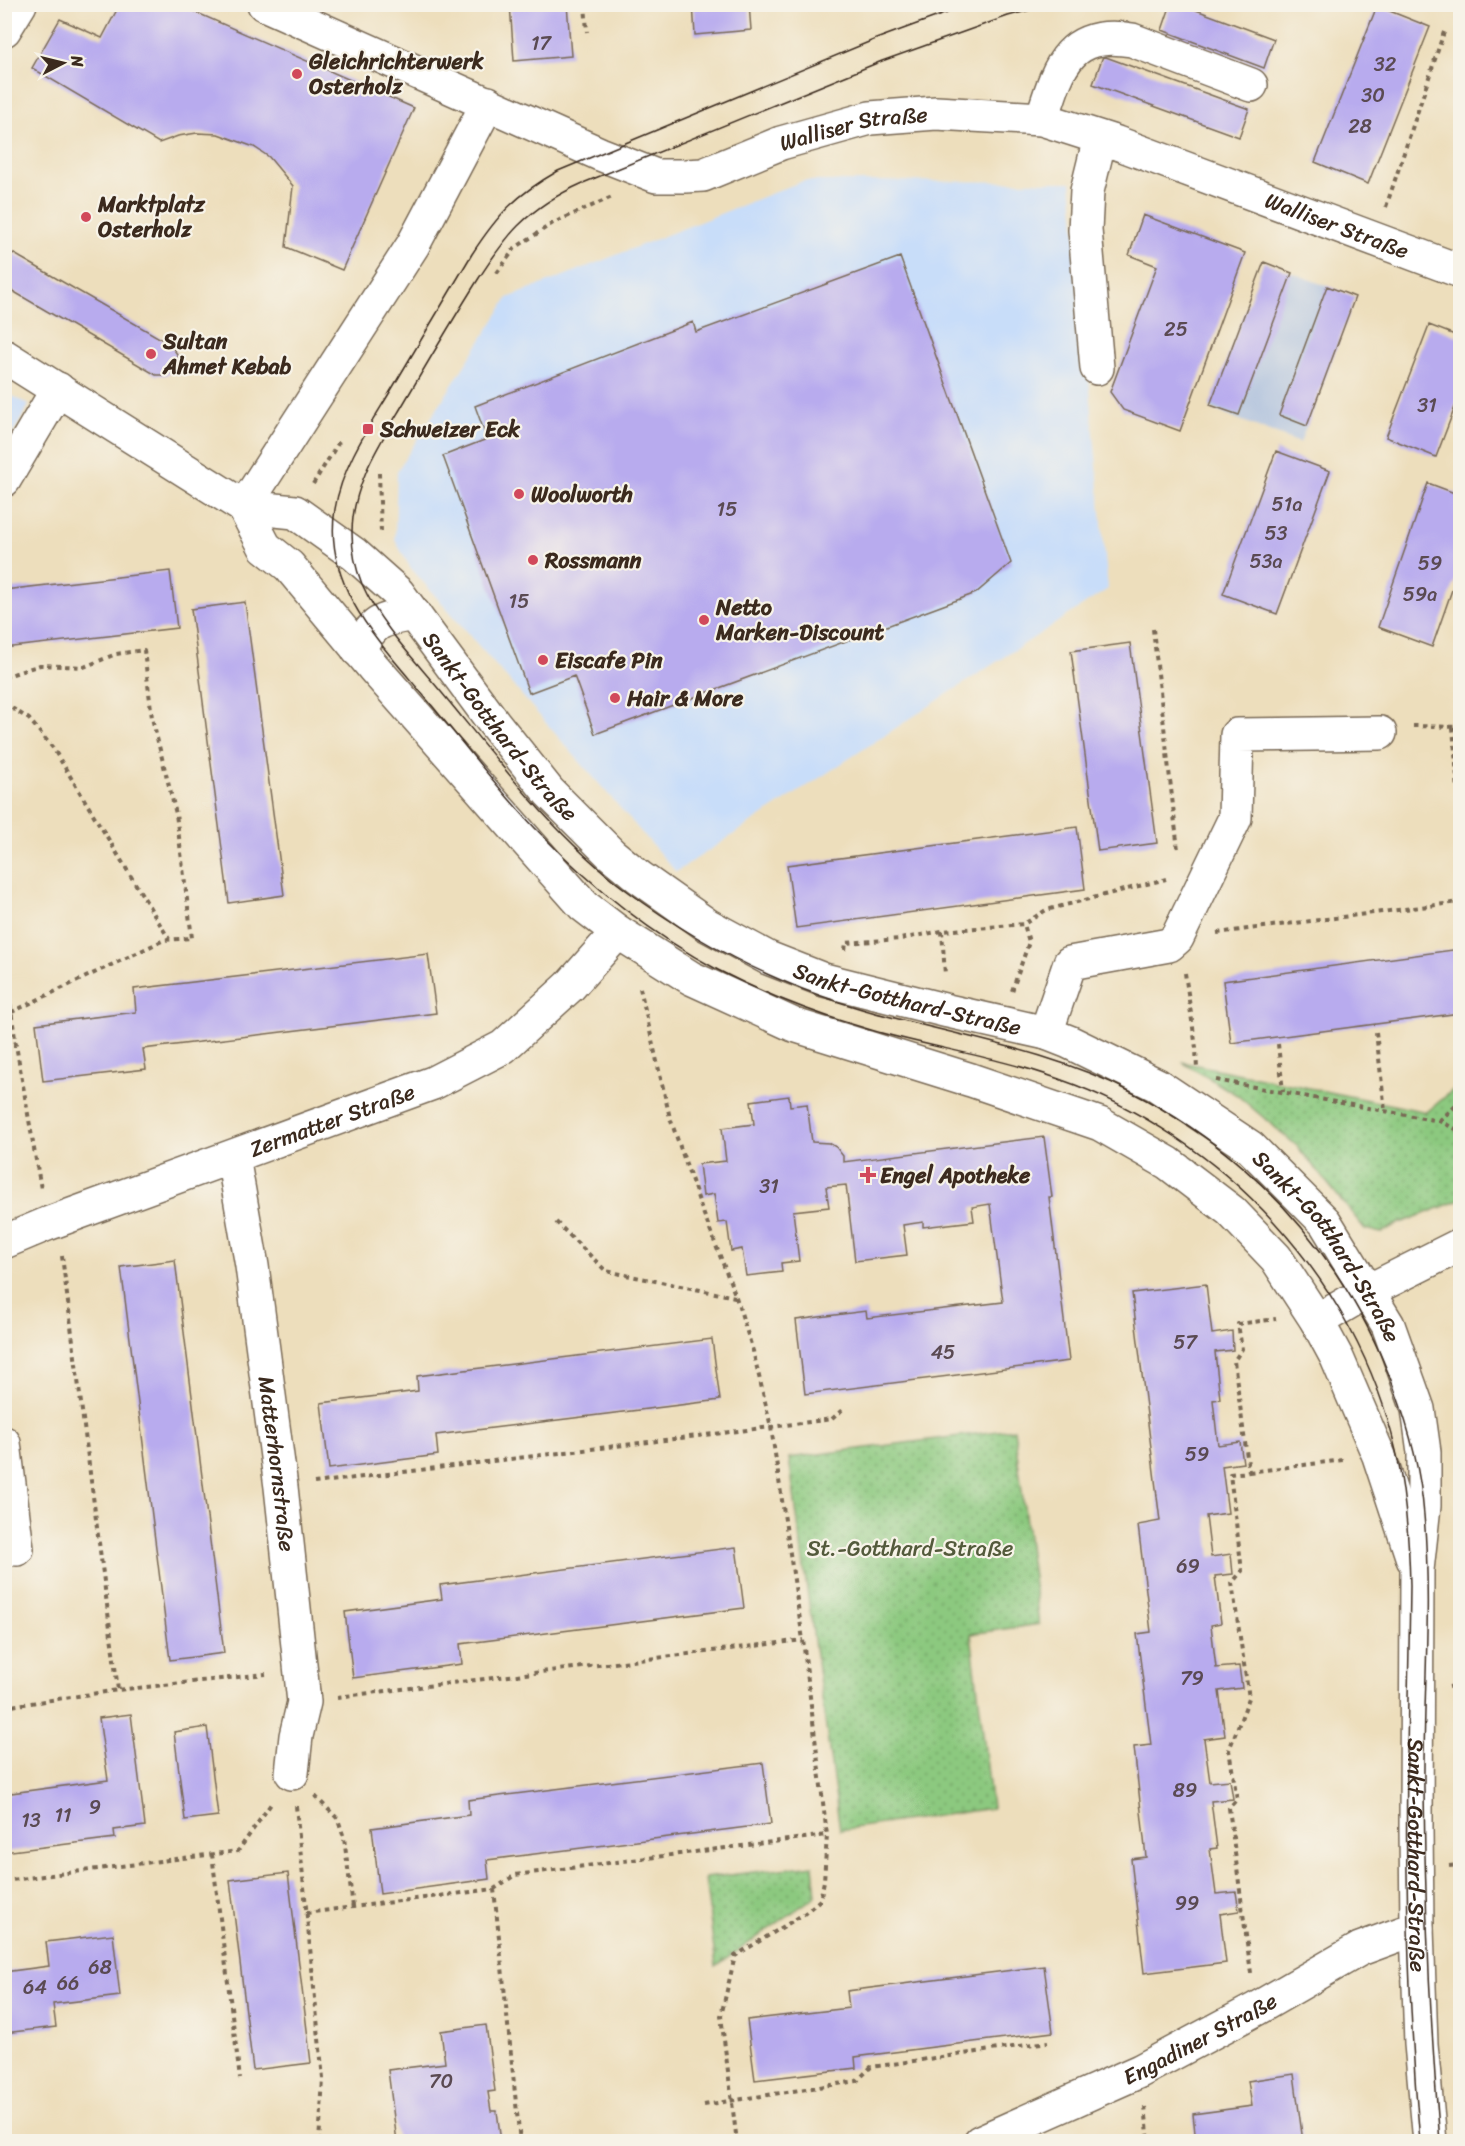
<svg xmlns="http://www.w3.org/2000/svg" width="1465" height="2146" viewBox="0 0 1465 2146" font-family="Sriracha,sans-serif">
	<style>
		.built { fill: #c8ddf9 }
		.industrial { fill: #b6c6de }
		.grass { fill: url(#grass-dots); stroke: #647a4e; stroke-width: 1.5 }
		.building { fill: #b8abee }
		.lines { fill: none; stroke-linecap: round; stroke-linejoin: round }
		.minor-casing { stroke: #796955; stroke-width: 36 }
		.path { stroke: #796955; stroke-width: 4; stroke-dasharray: 4.5 4.5; stroke-linecap: butt }
		.minor { stroke: #fff; stroke-width: 33 }
		.tram { stroke: #3b2a1e; stroke-width: 1.5 }
		.poi-dot { fill: #d1495b; stroke: #f7f3e8; stroke-width: 2 }
		.labels { text-anchor: middle; stroke-width: 4.5; stroke-linejoin: round; paint-order: stroke }
		.number-label { font-size: 20px; fill: #5a4a52 }
		.poi-label { font-size: 22px; font-weight: bold; fill: #3b2a1e; stroke: #f7f3e8; text-anchor: start }
		.street-label { font-size: 22px; fill: #3b2a1e; stroke: #f7f3e8 }
		.park-label { font-size: 22px; fill: #535a3b; stroke: #f7f3e8 }
	</style>
	<defs>
		<pattern id="grass-dots" width="8" height="8" patternUnits="userSpaceOnUse" patternTransform="scale(1.5)"><rect width="8" height="8" fill="#8cc97f"/><path d="M2 2h.1M6 6h.1" fill="none" stroke="#74a367" stroke-width="1.8" stroke-linecap="round"/></pattern>
	</defs>
	<rect width="100%" height="100%" fill="#f7f3e8"/>
	<filter id="ink" filterUnits="userSpaceOnUse"><feTurbulence type="fractalNoise" baseFrequency=".0167" numOctaves="2"/><feDisplacementMap in="SourceGraphic" scale="12" xChannelSelector="R" yChannelSelector="G"/><feConvolveMatrix kernelMatrix="1 2 1 2 8 2 1 2 1" color-interpolation-filters="sRGB"/></filter>
	<filter id="wash" filterUnits="userSpaceOnUse"><feTurbulence type="fractalNoise" baseFrequency=".008" numOctaves="4" result="noise"/><feDisplacementMap in="SourceGraphic" scale="24" xChannelSelector="R" yChannelSelector="G"/><feGaussianBlur stdDeviation="1.35" result="paint"/><feColorMatrix in="noise" values="0 0 0 0 0 0 0 0 0 0 0 0 0 0 0 0 0 1.4 0 .05"/><feComposite in="paint" operator="in"/></filter>
	<g filter="url(#wash)">
		<rect width="100%" height="100%" fill="#eddebc"/>
		<path class="built" d="M803 181 1071 182 1108 589 676 872 410 567 395 540 397 471 508 298Z
			M5 392 29 405 5 447Z"/>
		<path class="industrial" d="M1264 262 1355 297 1300 443 1209 408Z"/>
		<path class="grass" d="M1182 1062 1427 1112 1460 1084V1200L1395 1225 1381 1233 1365 1229 1297 1146 1237 1095Z
			M1014 1429 1039 1624 971 1634 992 1808 840 1830 789 1458Z
			M813 1865 816 1896 716 1966 705 1878Z"/>
		<g id="blocks">
			<path class="building" d="M120 4H177L414 108 342 270 286 247 293 186 269 157 254 147 218 134 197 133 178 136 159 143 32 68 60 19 102 38Z
				M510 4H567L571 56 514 61Z
				M693 4H749L751 30 695 35Z
				M1171 4H1180L1274 39 1264 68 1162 30Z
				M1377 6 1430 27 1368 184 1315 162Z
				M1103 56 1249 109 1239 137 1093 84Z
				M1143 215 1245 253 1180 431 1123 410 1110 392 1157 266 1129 255Z
				M4 248 170 344 177 354V366L174 371 165 375H156L4 286Z
				M900 257 1011 563 976 593 595 734 574 676 529 693 443 456 487 439 475 406 693 322 696 332Z
				M1264 262 1292 273 1239 415 1210 405Z
				M1327 286 1355 297 1307 426 1279 415Z
				M1429 325 1460 337V394L1436 457 1386 437Z
				M1276 451 1330 471 1277 614 1223 594Z
				M1428 483 1460 495V567L1432 647 1378 627Z
				M170 571 177 628 4 648V590Z
				M245 602 284 895 229 903 191 609Z
				M1130 643 1157 843 1098 851 1071 651Z
				M1077 827 1085 889 796 928 787 865Z
				M1460 949V1013L1231 1043 1223 981Z
				M428 954 436 1013 143 1049 146 1069 43 1081 36 1024 136 1012 134 989Z
				M789 1096 790 1106 807 1104 812 1142 829 1143 836 1147 843 1156V1162L1044 1137 1052 1197H1049L1069 1361 805 1394 796 1320 866 1311 867 1318 1003 1302 990 1204 972 1207 974 1221 923 1227V1222L903 1225 907 1255 855 1261 846 1185 826 1187 829 1207 793 1211 799 1261 781 1263 782 1272 746 1276 742 1249 731 1251 727 1222 718 1223 714 1194 703 1196 699 1164 726 1161 722 1128 754 1124 751 1101Z
				M175 1260 224 1653 170 1660 121 1267Z
				M1206 1284 1212 1334 1232 1331 1233 1350 1215 1352 1220 1399 1213 1400 1218 1445 1240 1442 1243 1463 1222 1466 1228 1513 1206 1516 1211 1557 1231 1554 1233 1574 1215 1576 1221 1623 1211 1625 1216 1668 1239 1666 1242 1688 1219 1691 1225 1736 1204 1739 1210 1782 1230 1780 1233 1799 1211 1801 1217 1848 1210 1849 1216 1894 1236 1892 1239 1911 1220 1914 1226 1963 1144 1973 1131 1859 1146 1857 1134 1747 1151 1745 1137 1634 1151 1632 1138 1525 1160 1521 1132 1293Z
				M712 1339 720 1400 436 1435 438 1455 329 1469 321 1403 418 1391 417 1376Z
				M736 1547 744 1608 460 1644 462 1664 353 1678 345 1612 442 1599 440 1585Z
				M131 1714 145 1826 114 1830 115 1838 4 1852V1794L108 1780 99 1718Z
				M207 1727 218 1816 185 1820 174 1732Z
				M763 1763 771 1824 487 1860 489 1879 380 1894 372 1828 469 1815 468 1800Z
				M288 1873 311 2063 253 2070 230 1880Z
				M113 1934 120 1996 53 2004 56 2027 4 2033V1972L49 1966 46 1942Z
				M1044 1966 1053 2032 855 2057 856 2068 755 2080 747 2020 849 2008 847 1991Z
				M486 2025 495 2091 488 2092 491 2111H497L501 2142H397L388 2070 445 2063 441 2031Z
				M1294 2074 1303 2142H1196L1193 2114 1252 2106 1248 2081Z"/>
		</g>
	</g>
	<g filter="url(#ink)">
		<use href="#blocks" fill-opacity="0" stroke="#796955" stroke-width="1.5"/>
		<g class="lines">
			<defs>
				<g id="minor">
					<path id="s1" d="M264 4 600 154 656 176H685L703 175 781 143 870 118 936 113 1042 119 1117 143 1460 271"/>
					<path d="M4 30 20 4"/>
					<path d="M1042 119C1058 69 1067 29 1132 40L1251 85"/>
					<path id="s2" d="M4 356 244 507 295 512 354 554 398 593 494 723 549 792 611 854 639 877 707 925 768 958 824 980 948 1011 1046 1033 1069 1042 1157 1085 1250 1147 1325 1222 1388 1325 1418 1409 1424 1452V1506L1417 1570 1416 1827 1417 1928 1421 2044 1430 2142"/>
					<path d="M1097 368 1085 230 1087 191 1100 138"/>
					<path d="M4 480 58 389"/>
					<path d="M244 507 265 547 289 566 373 667 584 906 618 932 691 978 794 1025 971 1080 1100 1124 1168 1163 1231 1211 1276 1258 1317 1321 1337 1358 1379 1456 1413 1559"/>
					<path d="M244 507 413 245 488 103"/>
					<path d="M358 650C375 619 381 620 414 614"/>
					<path d="M1046 1033 1070 963 1169 945 1177 938 1235 818 1237 735 1380 733"/>
					<path id="s3" d="M233 1157 252 1266 281 1487 304 1702 296 1736 292 1773"/>
					<path id="s4" d="M4 1242 47 1224 433 1083 503 1047 570 986 618 932"/>
					<path d="M1317 1321 1368 1291 1460 1245"/>
					<path d="M4 1443 17 1549"/>
					<path id="s5" d="M980 2142 1140 2071 1256 2009 1360 1949 1417 1928"/>
				</g>
			</defs>
			<use href="#minor" class="minor-casing"/>
			<path class="path" d="M585 4 587 32
				M1386 207 1444 32
				M497 273 515 248 553 223 612 197
				M379 473 381 532
				M313 484 339 442
				M1153 629 1178 850
				M4 677 40 665 84 667 116 654 144 650 152 718 176 814 192 938 164 940 12 1012
				M4 703 29 719 53 748 169 939
				M1413 726 1460 727
				M1453 727 1460 816
				M942 931 945 975
				M1217 933 1460 902
				M845 950 846 943 900 939 942 931 1024 924 1046 910 1166 879
				M4 961 16 1045 41 1189
				M1185 973 1196 1048 1197 1070
				M640 988 670 1118 701 1207 736 1297 753 1351 771 1427 803 1640 827 1835 824 1881 820 1900 804 1914 735 1956 721 2016 737 2142
				M1012 991 1029 942 1024 924
				M1376 1032 1385 1111
				M1278 1044 1283 1092
				M4 1045H16
				M1216 1080 1439 1121 1460 1131
				M1439 1121 1460 1102
				M556 1222 606 1271 735 1297
				M62 1256 118 1690
				M1249 1472 1343 1460
				M314 1483 771 1427 832 1419 843 1409
				M1449 1687 1460 1685
				M337 1697 803 1640
				M4 1707 118 1690 266 1674
				M315 1796 338 1819 344 1838 353 1907
				M296 1806 323 2079 319 2142
				M212 1854 240 2079
				M1449 1866 1460 1865
				M4 1881 238 1851 273 1801
				M494 1889 520 2142
				M306 1913 494 1889 515 1875 827 1835
				M1251 1973 1229 1808 1237 1799 1229 1750 1249 1698 1232 1583 1242 1571 1230 1474 1249 1472 1234 1361 1242 1349 1238 1324 1276 1319
				M704 2105 857 2081 871 2067 1048 2042
				M1145 2107 1149 2142"/>
			<use href="#minor" class="minor"/>
			<path class="tram" d="M971 4 876 39 558 171C516 195 498 214 472 254 446 298 419 343 393 387 371 424 342 465 335 509 322 588 383 646 429 702 464 744 497 788 535 828 589 884 649 933 718 970 766 995 819 1015 871 1030 933 1048 998 1057 1059 1079 1223 1136 1357 1280 1396 1451 1406 1495 1409 1540 1410 1585 1409 1681 1405 1777 1407 1873 1408 1962 1412 2052 1420 2142
				M1053 4 1008 16 882 61 583 183C558 194 537 207 518 226 502 242 491 260 479 278 453 319 429 360 405 401 381 442 352 484 352 533 352 549 356 569 362 584 381 627 418 663 447 699 502 766 556 837 626 890 674 926 727 957 783 981 895 1030 1022 1036 1131 1092 1212 1133 1284 1196 1335 1272 1380 1338 1418 1435 1424 1515 1432 1606 1423 1698 1424 1789 1425 1907 1430 2024 1440 2142"/>
		</g>
	</g>
	<g class="poi-dot">
		<circle cx="297" cy="74" r="6"/>
		<circle cx="86" cy="217" r="6"/>
		<circle cx="151" cy="354" r="6"/>
		<rect x="362" y="423" width="12" height="12" rx="3"/>
		<circle cx="519" cy="494" r="6"/>
		<circle cx="533" cy="560" r="6"/>
		<circle cx="704" cy="620" r="6"/>
		<circle cx="543" cy="660" r="6"/>
		<circle cx="615" cy="698" r="6"/>
		<path d="M865 1166h6v6h6v6h-6v6h-6v-6h-6v-6h6z"/>
	</g>
	<g class="labels">
		<g class="number-label">
			<text x="541" y="50">17</text>
			<text x="1385" y="71">32</text>
			<text x="1373" y="102">30</text>
			<text x="1360" y="133">28</text>
			<text x="1176" y="336">25</text>
			<text x="1427" y="412">31</text>
			<text x="1287" y="511">51a</text>
			<text x="727" y="516">15</text>
			<text x="1276" y="540">53</text>
			<text x="1266" y="568">53a</text>
			<text x="1430" y="570">59</text>
			<text x="1420" y="601">59a</text>
			<text x="519" y="608">15</text>
			<text x="769" y="1193">31</text>
			<text x="1185" y="1349">57</text>
			<text x="943" y="1359">45</text>
			<text x="1197" y="1461">59</text>
			<text x="1188" y="1573">69</text>
			<text x="1192" y="1685">79</text>
			<text x="1185" y="1797">89</text>
			<text x="95" y="1814">9</text>
			<text x="63" y="1822">11</text>
			<text x="31" y="1827">13</text>
			<text x="1187" y="1910">99</text>
			<text x="100" y="1974">68</text>
			<text x="68" y="1990">66</text>
			<text x="35" y="1994">64</text>
			<text x="441" y="2088">70</text>
		</g>
		<g class="poi-label">
			<text x="309" y="69">Gleichrichterwerk<tspan x="309" dy="25">Osterholz</tspan></text>
			<text x="98" y="212">Marktplatz<tspan x="98" dy="25">Osterholz</tspan></text>
			<text x="163" y="349">Sultan<tspan x="163" dy="25">Ahmet Kebab</tspan></text>
			<text x="380" y="437">Schweizer Eck</text>
			<text x="531" y="502">Woolworth</text>
			<text x="545" y="568">Rossmann</text>
			<text x="716" y="615">Netto<tspan x="716" dy="25">Marken-Discount</tspan></text>
			<text x="555" y="668">Eiscafe Pin</text>
			<text x="627" y="706">Hair &amp; More</text>
			<text x="880" y="1183">Engel Apotheke</text>
		</g>
		<g class="street-label">
			<text dy="8" stroke="none"><textPath href="#s1" startOffset="634">Walliser Straße</textPath></text>
			<text dy="8" stroke="none"><textPath href="#s1" startOffset="1138">Walliser Straße</textPath></text>
			<text dy="8" stroke="none"><textPath href="#s2" startOffset="634">Sankt-Gotthard-Straße</textPath></text>
			<text dy="8" stroke="none"><textPath href="#s2" startOffset="1138">Sankt-Gotthard-Straße</textPath></text>
			<text dy="8" stroke="none"><textPath href="#s4" startOffset="350">Zermatter Straße</textPath></text>
			<text dy="8" stroke="none"><textPath href="#s2" startOffset="1642">Sankt-Gotthard-Straße</textPath></text>
			<text dy="8" stroke="none"><textPath href="#s3" startOffset="310">Matterhornstraße</textPath></text>
			<text dy="8" stroke="none"><textPath href="#s2" startOffset="2278">Sankt-Gotthard-Straße</textPath></text>
			<text dy="8" stroke="none"><textPath href="#s5" startOffset="243">Engadiner Straße</textPath></text>
		</g>
		<g class="park-label">
			<text x="910" y="1556">St.-Gotthard-Straße</text>
		</g>
	</g>
	<rect width="1465" height="2146" fill="none" stroke="#f7f3e8" stroke-width="24"/>
	<g transform="translate(63 63) rotate(83)" stroke="#f7f3e8" stroke-width="4.5" paint-order="stroke">
	<path d="M0-4.5L10 22L0 15L-10 22Z" fill="#3b2a1e"/>
	<text y="-9" font-size="16" font-weight="bold" text-anchor="middle" fill="#3b2a1e">N</text>
	</g>
</svg>
